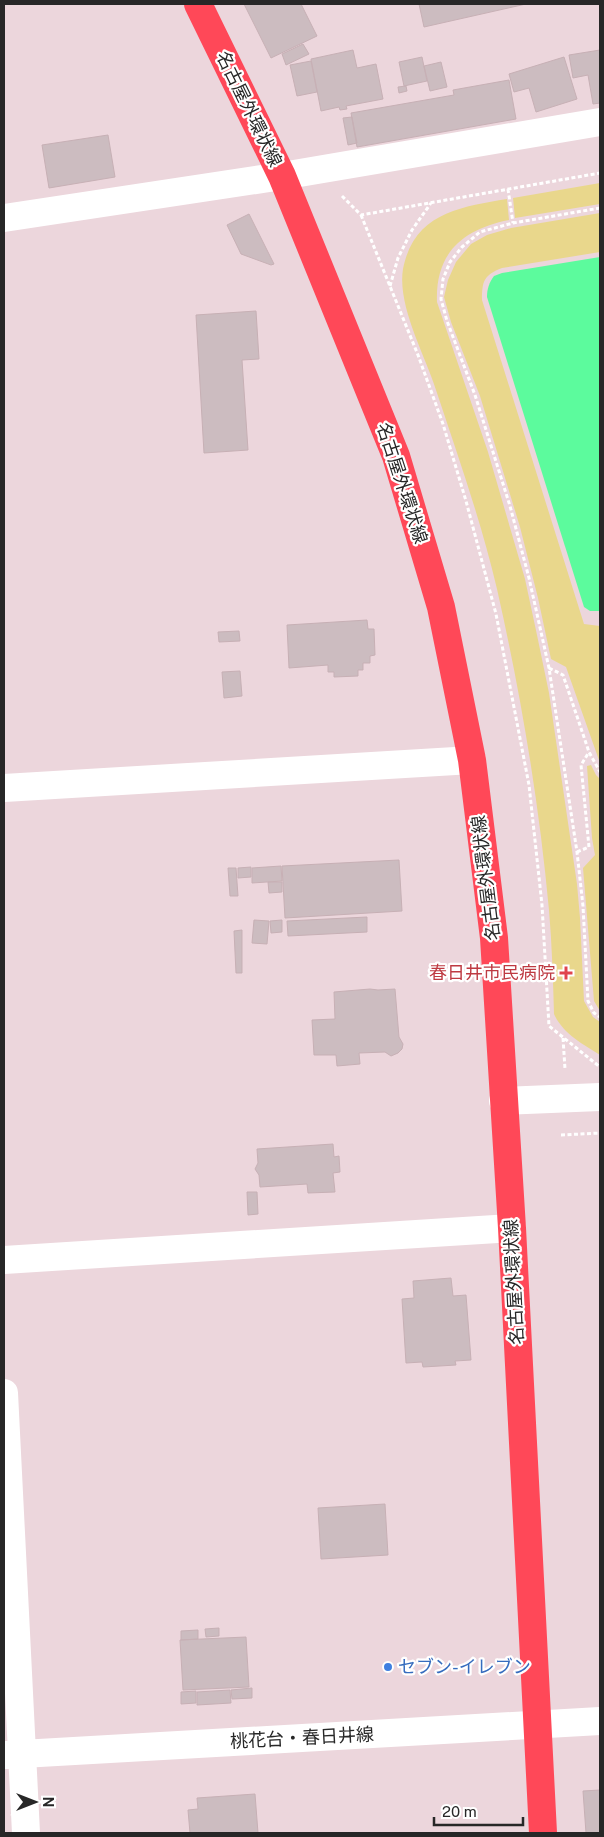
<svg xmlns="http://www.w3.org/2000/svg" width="604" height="1837" viewBox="0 0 604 1837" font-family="'Public Sans','Noto Sans JP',sans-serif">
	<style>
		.green { fill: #e9d78c }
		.water { fill: #5cfb9d }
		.building { fill: #ccbcc0; stroke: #c7b0b5 }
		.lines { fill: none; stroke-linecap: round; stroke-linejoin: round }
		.path { stroke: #fff; stroke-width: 3; stroke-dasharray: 4 2.5; stroke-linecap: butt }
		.minor { stroke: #fff; stroke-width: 28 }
		.major { stroke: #ff4858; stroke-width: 28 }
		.health-dot { fill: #e0444e; stroke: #fff; stroke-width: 2 }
		.shop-dot { fill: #3f7fe0; stroke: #fff; stroke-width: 2 }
		.labels { text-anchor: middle; stroke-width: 4.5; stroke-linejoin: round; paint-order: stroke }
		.street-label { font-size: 18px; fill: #272727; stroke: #fff }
		.health-label { font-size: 18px; fill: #be3a42; stroke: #fff; text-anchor: end }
		.shop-label { font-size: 18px; fill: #366cbe; stroke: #fff; text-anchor: start }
	</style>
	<rect width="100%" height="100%" fill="#ecd6dc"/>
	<path class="green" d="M600 183V204L515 218 513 198Z
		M507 199 509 220C464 229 435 252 437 302L488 452 525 579 537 635 549 693 577 884 580 918 584 1001 593 1017 600 1022V1055C583 1044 563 1034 554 1014 553 980 552 945 549 910 539 802 521 695 497 589 481 521 458 456 436 390 425 355 397 306 403 269 414 213 460 207 507 199Z
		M600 213V252L502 268C484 275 482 281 482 300L584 624 600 626V763L566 667 551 659 538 598 520 527 480 396 451 322 444 297 448 280 456 262 471 244 487 235 511 228Z
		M591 765 596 775 600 779V1011L594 1001 583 868 595 855 592 838 587 766Z"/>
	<path class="water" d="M600 257V611H590L584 607 487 297C487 289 489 283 494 276L502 273Z"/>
	<path class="building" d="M244 4H301L317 36 271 58Z
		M419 4H526L424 27Z
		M303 44 309 54 286 65 282 54Z
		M353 50 357 68 376 64 383 99 346 106 347 109 340 110 339 107 321 111 311 59Z
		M600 50V103L593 104 588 75 573 78 569 55Z
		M422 57 427 81 404 86 399 62Z
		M564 57 577 99 536 112 529 88 514 92 509 74Z
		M311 61 317 92 297 96 290 65Z
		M441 62 447 87 430 91 424 66Z
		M509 80 516 119 357 147 351 113 454 95 453 90Z
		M406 86 407 91 399 93 398 87Z
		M352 117 357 143 348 145 343 118Z
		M108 135 115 177 49 188 42 145Z
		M249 214 274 264 271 265 241 254 227 225Z
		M256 311 259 359 242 360 248 450 204 453 196 315Z
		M367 620 368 629H374L375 655 370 656V663H363V670H358V676L334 677V672H328V665L289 668 287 625Z
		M239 631 240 641 219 642 218 632Z
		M240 671 242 696 224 698 222 672Z
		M399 860 402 911 285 918 282 866Z
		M281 866 282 881 252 883V868Z
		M251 867V877L238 878V868Z
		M228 868H236L238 896H230Z
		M268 882H282V892L269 893Z
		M367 917V932L288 936 287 921Z
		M254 920 269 921 267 944 252 943Z
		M282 920V932L271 933 270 921Z
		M242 930V973H236L234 931Z
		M370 989 378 990 395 989 399 1037 403 1044 402 1049 398 1053 391 1056 385 1052 359 1053 360 1064 337 1066 336 1055H314L312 1020 335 1019 334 992Z
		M333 1144 334 1157 339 1156 340 1172 333 1173 335 1192 308 1193 307 1184 260 1187 259 1175 255 1169 258 1163 257 1149Z
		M247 1192H257L258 1214 248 1215Z
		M451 1278 453 1296 466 1295 471 1360 455 1361 456 1365 423 1367 422 1362 406 1363 402 1299 414 1298 413 1281Z
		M385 1504 388 1555 321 1559 318 1508Z
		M219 1628V1636L206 1637 205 1629Z
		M198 1630V1639L181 1640V1631Z
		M246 1637 249 1687 183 1690 180 1640Z
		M252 1688V1698L232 1699 231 1690Z
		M230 1690 231 1703 197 1705V1692Z
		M196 1691V1703L181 1704V1692Z
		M600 1790V1833H586L583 1791Z
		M255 1794 258 1833H190L188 1810 198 1809 197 1798Z"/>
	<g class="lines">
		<path class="path" d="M508 189 513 223
			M342 196 361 215 600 173
			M600 208 513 223 480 232 462 247 450 262 443 279 441 299 447 321 475 395 510 506 529 578 549 668 577 852 583 906 588 1001 594 1013 600 1017
			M361 215 418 355 443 424 466 501 496 614 529 785 542 905 549 1026 600 1067
			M390 286 398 258 412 230 431 203
			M549 668 563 675 589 752 600 772
			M577 852 589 847 581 765 589 752
			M563 1038 565 1069
			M561 1135 600 1133"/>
		<path class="minor" d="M4 218 282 176 600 122
			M4 788 472 760
			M503 1101 600 1097
			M4 1260 512 1228
			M4 1393 26 1833
			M4 1755 600 1721"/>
		<path class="major" d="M198 4 282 176 396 456 441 607 472 760 494 938 512 1228 543 1833"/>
	</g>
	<path class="health-dot" d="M563.5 965.5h5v5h5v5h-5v5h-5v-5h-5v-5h5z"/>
	<circle class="shop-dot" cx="388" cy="1667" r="5"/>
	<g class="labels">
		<g class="street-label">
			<text transform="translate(249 109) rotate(64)" y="6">名古屋外環状線</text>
			<text transform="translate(402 483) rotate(72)" y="6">名古屋外環状線</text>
			<text transform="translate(486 878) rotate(-97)" y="6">名古屋外環状線</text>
			<text transform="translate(514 1282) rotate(-93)" y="6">名古屋外環状線</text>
			<text transform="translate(302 1738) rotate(-3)" y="6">桃花台・春日井線</text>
		</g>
		<g class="health-label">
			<text x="555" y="979">春日井市民病院</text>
		</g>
		<g class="shop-label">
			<text x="398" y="1673">セブン-イレブン</text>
		</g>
	</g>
	<rect width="604" height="1837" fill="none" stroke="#272727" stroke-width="10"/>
	<g transform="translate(35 1802) rotate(90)" stroke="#ffffff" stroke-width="4" paint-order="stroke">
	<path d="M0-4L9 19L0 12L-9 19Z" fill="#272727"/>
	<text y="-8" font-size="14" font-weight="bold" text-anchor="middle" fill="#272727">N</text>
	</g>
	<path d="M434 1817v8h89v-8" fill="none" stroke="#272727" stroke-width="2.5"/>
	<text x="442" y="1817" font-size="15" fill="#272727" stroke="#ffffff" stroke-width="4" paint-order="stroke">20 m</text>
</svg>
